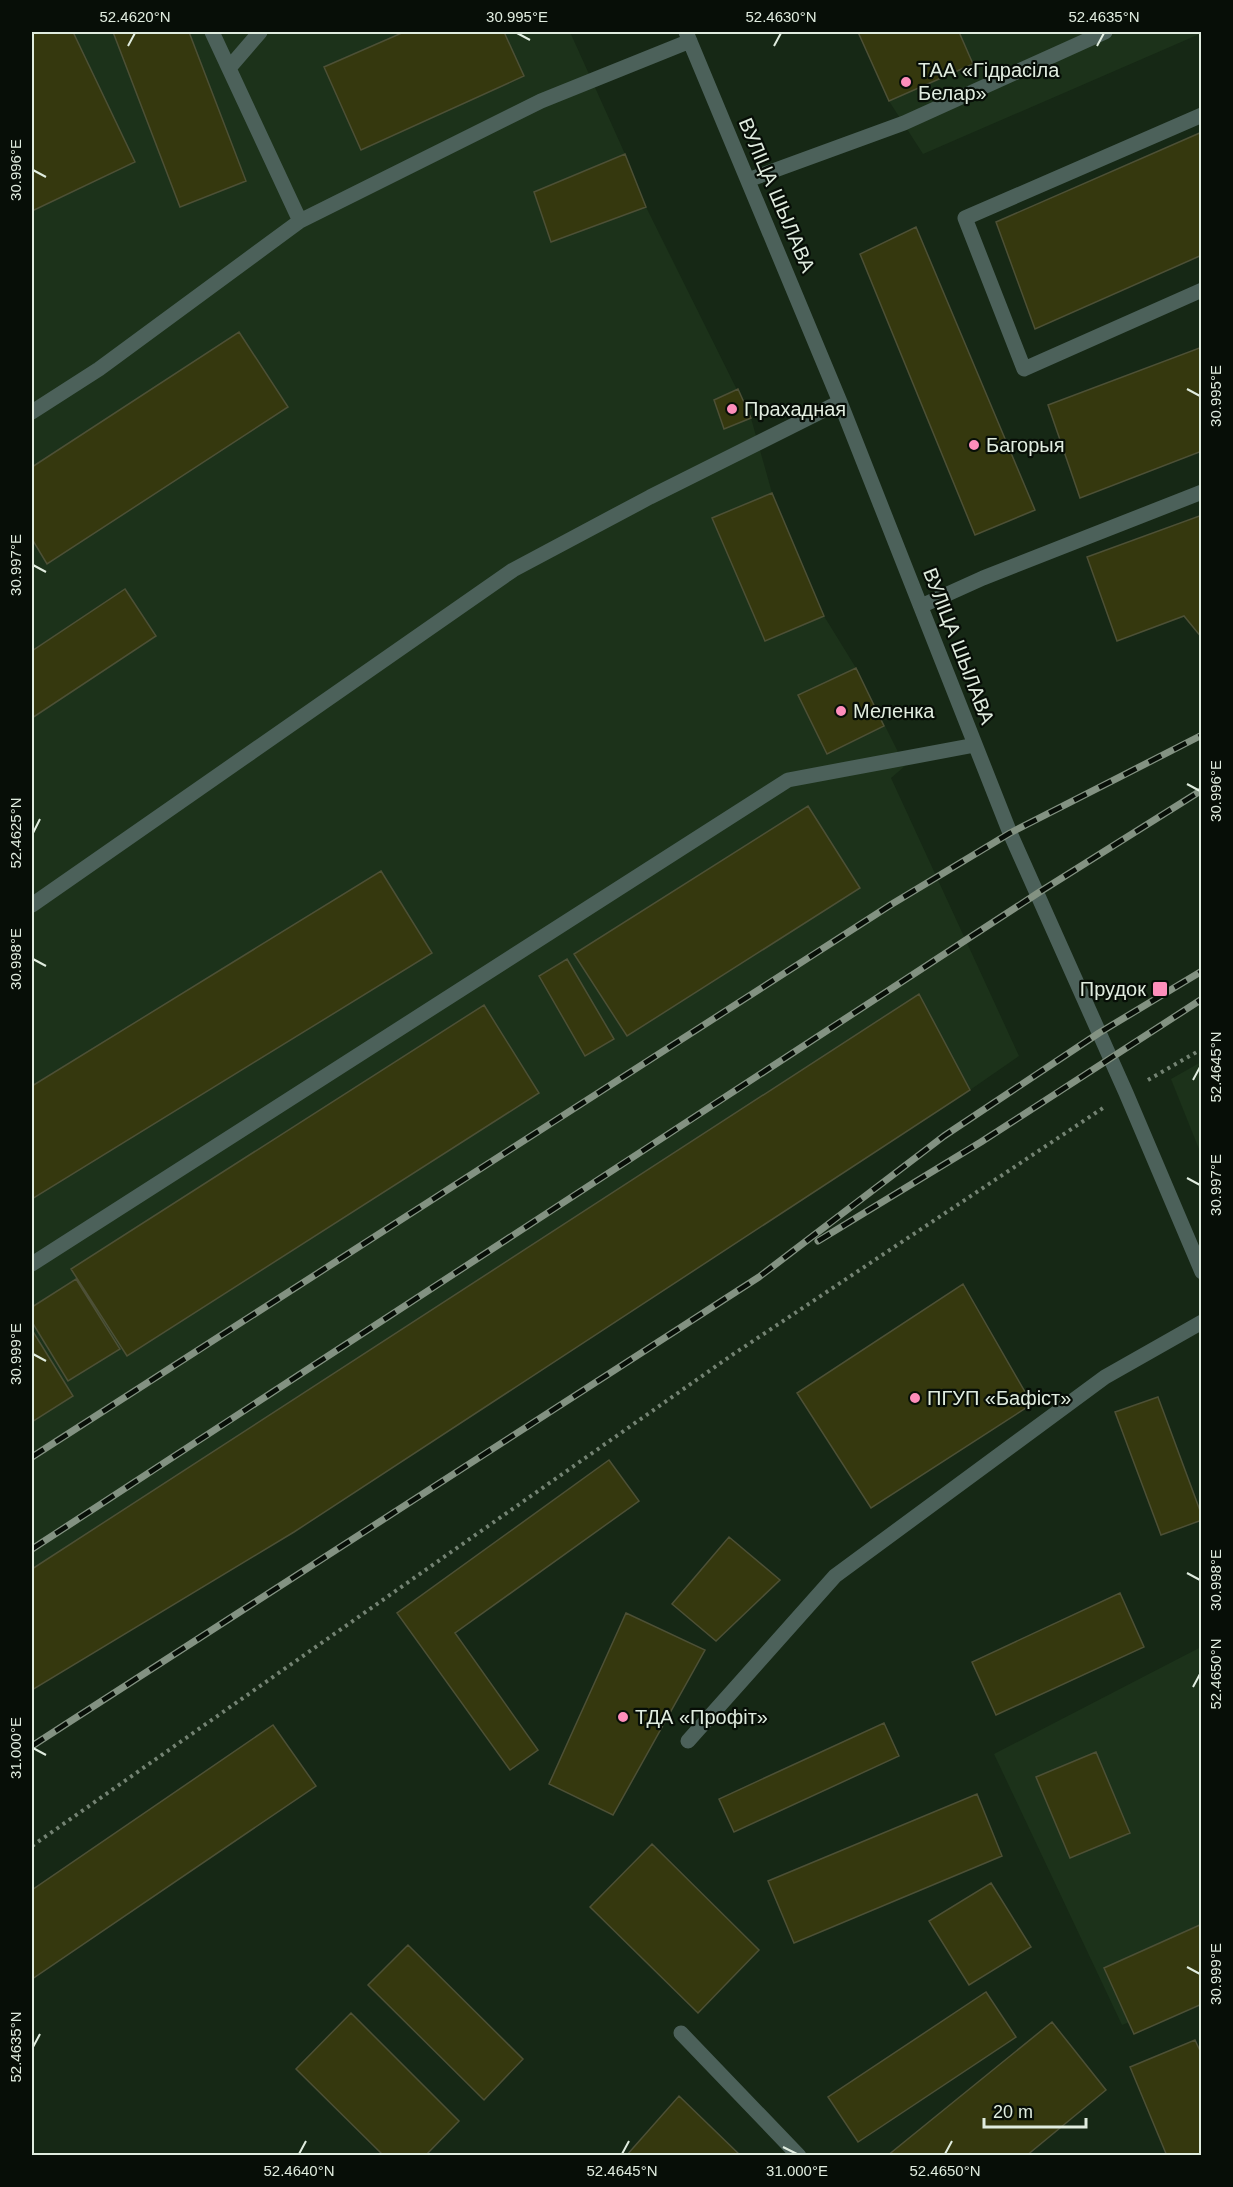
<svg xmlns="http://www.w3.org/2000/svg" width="1233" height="2187" viewBox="0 0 1233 2187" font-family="Arial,sans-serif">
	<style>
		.built { fill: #1c321a }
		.building { fill: #35380e; stroke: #4d5036; stroke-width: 1.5 }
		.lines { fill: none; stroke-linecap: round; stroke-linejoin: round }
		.path { stroke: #748373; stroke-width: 4; stroke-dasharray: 3 4.5; stroke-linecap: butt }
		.minor { stroke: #4c615a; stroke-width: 15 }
		.rail-casing { stroke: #839282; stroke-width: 7 }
		.rail { stroke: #070e07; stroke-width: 4.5; stroke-dasharray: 14; stroke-linecap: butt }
		.ticks { fill: none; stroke: #e0ecdf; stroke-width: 2 }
		.poi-dot { fill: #fe8ebb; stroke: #070e07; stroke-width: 2 }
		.labels { text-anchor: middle; stroke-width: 4.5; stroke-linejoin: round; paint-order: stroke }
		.poi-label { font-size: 20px; fill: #e0ecdf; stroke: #070e07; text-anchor: start }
		.street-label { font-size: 20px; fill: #e0ecdf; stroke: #070e07 }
		.neatline { fill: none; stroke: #e0ecdf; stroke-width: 2 }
		.ticks-label { font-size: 15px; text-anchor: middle; fill: #e0ecdf }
	</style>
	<rect width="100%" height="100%" fill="#162815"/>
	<path class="built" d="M32 32H570L625 154 646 207 751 418 772 493 824 616 856 668 905 766 891 778 1019 1056 970 1090 294 1532 32 1690Z
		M858 32H1201L1202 33 923 154 889 101Z
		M1201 1062V1154L1171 1079Z
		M1201 1647V1995L1122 2025 994 1754Z"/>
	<path class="building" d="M32 32H73L135 162 32 211Z
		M113 32H189L246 181 180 207Z
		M404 32H504L524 76 361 150 324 67Z
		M858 32H959L973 64 889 101Z
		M1202 132V255L1035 329 996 222Z
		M625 154 646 207 551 242 534 192Z
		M916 227 1035 510 975 535 860 254Z
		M239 332 288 407 47 564 32 539V467Z
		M1202 347V451L1080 498 1048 405Z
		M738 389 751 418 724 429 714 400Z
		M772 493 824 616 765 641 712 518Z
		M1202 515V638L1184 616 1117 641 1087 557Z
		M125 589 156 636 32 718V651Z
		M856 668 884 726 827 754 798 695Z
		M808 806 860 888 627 1036 574 954Z
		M381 871 432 953 32 1199V1086Z
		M567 959 614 1039 585 1056 539 976Z
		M919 994 970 1090 294 1532 32 1690V1569Z
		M484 1005 539 1093 127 1356 71 1269Z
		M76 1279 120 1349 68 1381 32 1322V1307Z
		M963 1284 1032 1404 871 1508 797 1393Z
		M32 1330 73 1396 32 1422Z
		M1158 1397 1202 1516V1520L1161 1535 1115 1412Z
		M609 1460 639 1501 455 1633 538 1750 510 1770 397 1613Z
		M729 1537 780 1580 716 1641 672 1604Z
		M1120 1593 1144 1647 996 1715 972 1662Z
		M626 1613 705 1650 613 1815 549 1784Z
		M884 1723 899 1756 734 1832 719 1799Z
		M273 1725 316 1786 32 1979V1890Z
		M1096 1752 1130 1833 1070 1858 1036 1777Z
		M977 1794 1002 1856 794 1943 768 1881Z
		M652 1844 759 1950 698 2013 590 1907Z
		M991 1883 1031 1947 969 1985 929 1921Z
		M1202 1924V2004L1134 2034 1104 1968Z
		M408 1945 523 2059 484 2100 368 1985Z
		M986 1992 1016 2037 858 2142 828 2097Z
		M351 2013 459 2121 425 2156H384L296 2069Z
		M1052 2022 1106 2090 1026 2156H887Z
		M1195 2040 1202 2055V2156H1167L1130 2067Z
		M679 2096 741 2156H626Z"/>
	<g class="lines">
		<path class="path" d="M1148 1080 1202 1049
			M32 1846 732 1355 1106 1106"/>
		<path class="minor" d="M212 32 300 221
			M686 32 840 402 1010 833 1126 1093 1202 1272
			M229 68 260 32
			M1202 115 965 218 1024 369 1202 290
			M748 180 904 123 1105 32
			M32 412 99 369 300 221 541 101 690 41
			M921 606 983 578 1202 492
			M32 905 513 570 650 497 840 402
			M32 1264 788 780 975 745
			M688 1741 835 1576 1105 1377 1202 1322
			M681 2033 799 2156"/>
		<defs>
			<path id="rail" d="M818 1241 981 1142 1202 999
				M32 1457 892 904 1010 833 1202 735
				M32 1549 1038 893 1202 790
				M32 1746 759 1277 944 1136 1099 1033 1202 971"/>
		</defs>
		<use href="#rail" class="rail-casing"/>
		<use href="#rail" class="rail"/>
	</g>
	<path class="ticks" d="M517 33 530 40M128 46 135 33M774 46 781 33M1097 46 1104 33M33 170 46 177M1187 389 1200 396M33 565 46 572M1187 784 1200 791M33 833 40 819M33 959 46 966M1193 1080 1200 1067M1187 1178 1200 1185M33 1354 46 1361M1187 1573 1200 1580M1193 1687 1200 1674M33 1748 46 1755M1187 1967 1200 1974M33 2047 40 2034M783 2147 797 2154M299 2154 306 2141M622 2154 629 2141M945 2154 952 2141"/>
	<g class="poi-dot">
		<circle cx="906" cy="82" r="6"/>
		<circle cx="732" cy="409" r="6"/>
		<circle cx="974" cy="445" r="6"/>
		<circle cx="841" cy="711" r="6"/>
		<rect x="1152" y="981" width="16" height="16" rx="3"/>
		<circle cx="915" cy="1398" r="6"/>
		<circle cx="623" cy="1717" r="6"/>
	</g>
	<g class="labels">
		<g class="poi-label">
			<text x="918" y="77">ТАА «Гідрасіла<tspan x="918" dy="23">Белар»</tspan></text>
			<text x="744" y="416">Прахадная</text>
			<text x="986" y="452">Багорыя</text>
			<text x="853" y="718">Меленка</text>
			<text x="1146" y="996" text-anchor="end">Прудок</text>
			<text x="927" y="1405">ПГУП «Бафіст»</text>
			<text x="635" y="1724">ТДА «Профіт»</text>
		</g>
		<g class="street-label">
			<text transform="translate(777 195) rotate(67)" y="7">ВУЛІЦА ШЫЛАВА</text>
			<text transform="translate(959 646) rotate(69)" y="7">ВУЛІЦА ШЫЛАВА</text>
		</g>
	</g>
	<rect width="1233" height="2187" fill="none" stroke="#070e07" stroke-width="66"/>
	<path d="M984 2118v9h102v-9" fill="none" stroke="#e0ecdf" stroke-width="3"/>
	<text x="993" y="2118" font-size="18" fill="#e0ecdf" stroke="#070e07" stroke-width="4.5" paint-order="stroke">20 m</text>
	<rect x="33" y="33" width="1167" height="2121" class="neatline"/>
	<g class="ticks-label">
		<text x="135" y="22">52.4620°N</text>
		<text x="517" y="22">30.995°E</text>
		<text x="781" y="22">52.4630°N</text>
		<text x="1104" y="22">52.4635°N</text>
		<text transform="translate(16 170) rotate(-90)" y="5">30.996°E</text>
		<text transform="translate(1216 396) rotate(-90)" y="5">30.995°E</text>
		<text transform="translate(16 565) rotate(-90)" y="5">30.997°E</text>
		<text transform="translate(1216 791) rotate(-90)" y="5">30.996°E</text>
		<text transform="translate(16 833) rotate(-90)" y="5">52.4625°N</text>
		<text transform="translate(16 959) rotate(-90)" y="5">30.998°E</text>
		<text transform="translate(1216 1067) rotate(-90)" y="5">52.4645°N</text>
		<text transform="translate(1216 1185) rotate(-90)" y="5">30.997°E</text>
		<text transform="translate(16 1354) rotate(-90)" y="5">30.999°E</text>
		<text transform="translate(1216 1580) rotate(-90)" y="5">30.998°E</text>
		<text transform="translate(1216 1674) rotate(-90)" y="5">52.4650°N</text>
		<text transform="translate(16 1748) rotate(-90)" y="5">31.000°E</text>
		<text transform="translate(1216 1974) rotate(-90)" y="5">30.999°E</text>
		<text transform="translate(16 2047) rotate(-90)" y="5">52.4635°N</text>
		<text x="299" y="2176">52.4640°N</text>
		<text x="622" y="2176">52.4645°N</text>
		<text x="797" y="2176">31.000°E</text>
		<text x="945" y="2176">52.4650°N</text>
	</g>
</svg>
